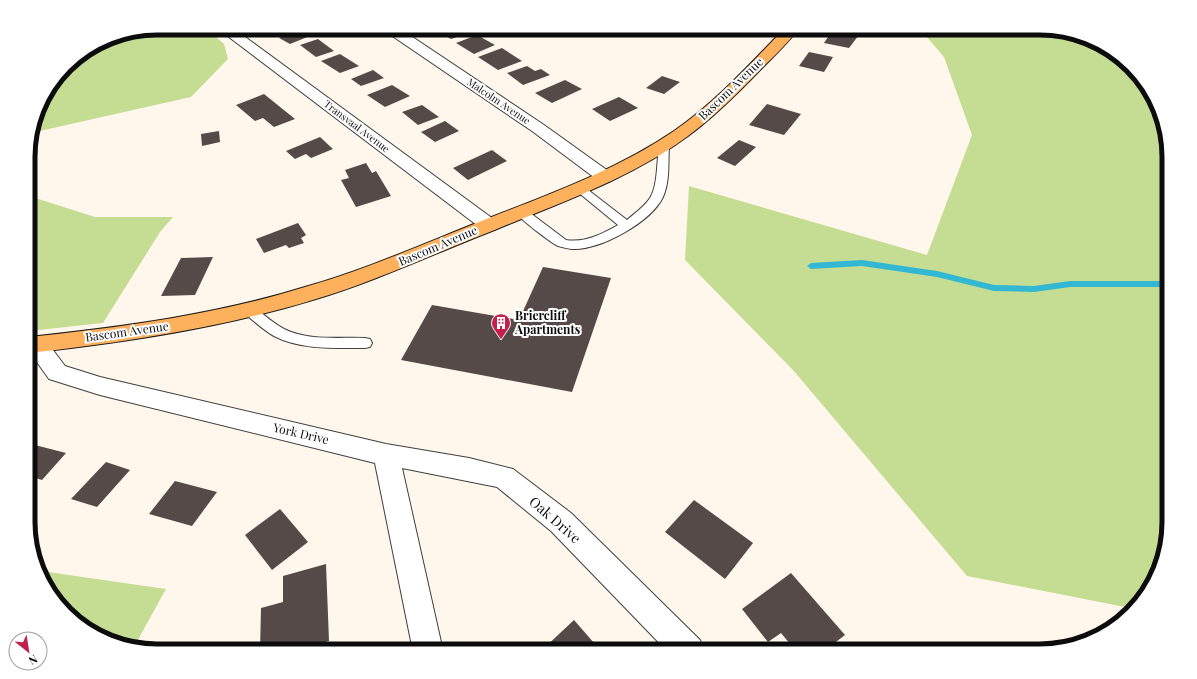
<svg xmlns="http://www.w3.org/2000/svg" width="1197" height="679" viewBox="0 0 1197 679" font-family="'Playfair Display',serif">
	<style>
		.forest { fill: #c5dc93 }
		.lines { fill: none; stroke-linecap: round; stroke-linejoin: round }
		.stream { fill: #32b8d2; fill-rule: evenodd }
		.building { fill: #554a48 }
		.lane-casing { stroke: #3f3f3f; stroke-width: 2 }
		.street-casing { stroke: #3f3f3f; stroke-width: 2 }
		.primary-casing { stroke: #1d1d1d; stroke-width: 2 }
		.lane { fill: #fff; fill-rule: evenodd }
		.street { fill: #fff; fill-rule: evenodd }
		.primary { fill: #feb15d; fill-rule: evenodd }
		.labels { text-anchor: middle; stroke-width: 4; stroke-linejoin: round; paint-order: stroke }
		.far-street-label { font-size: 10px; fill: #0c0c0c; stroke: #fff }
		.street-label { font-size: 12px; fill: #0c0c0c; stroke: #fff }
		.poi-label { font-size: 12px; font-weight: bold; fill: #0c0c0c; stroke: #fff; text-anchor: start }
		.near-street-label { font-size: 14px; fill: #0c0c0c; stroke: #fff }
		.rim { fill: none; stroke: #0c0c0c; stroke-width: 5 }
	</style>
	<rect width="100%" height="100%" fill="#fff7eb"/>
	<path class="forest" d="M157 28H206L224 44 228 59 191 97 31 133 41 100 72 60 108 38Z
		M919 28H1040L1104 45 1147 85 1169 148V530L1152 586 1130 608 967 576 793 370 685 260 689 186 927 255 972 135 944 57Z
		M29 196 95 217H173L160 232 103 323 29 331Z
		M41 571 166 589 135 645 93 634 50 594Z"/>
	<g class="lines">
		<path class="stream" d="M862 260 937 271 994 285 1034 286 1070 281H1169V287H1070L1034 292 994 291 937 277 862 266 811 269 807 266 811 263Z"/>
	</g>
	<path class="building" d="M295 28H304L315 34 290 44 279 38 286 35 282 33Z
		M432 28H478L480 29 451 39Z
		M834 28H848L862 31 849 48 824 43Z
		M477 35 495 45 474 54 456 43Z
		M318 39 334 51 316 57 300 45Z
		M502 48 522 61 498 70 478 57Z
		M809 52 833 57 824 72 799 66Z
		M340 54 359 66 340 73 321 61Z
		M527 66 535 71 541 69 550 75 523 85 507 73Z
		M373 70 384 78 361 86 351 79Z
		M662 76 680 82 664 94 646 88Z
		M565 80 582 89 552 103 535 93Z
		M392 85 410 96 385 107 367 95Z
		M264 94 295 119 274 127 263 118 255 121 236 105Z
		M619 97 638 108 610 121 592 109Z
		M767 104 801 114 784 135 749 125Z
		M422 105 439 117 418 125 402 112Z
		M445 121 459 131 435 142 421 132Z
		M219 131 220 142 202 146 201 134Z
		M320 137 333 149 311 158 306 154 295 159 286 151Z
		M739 140 756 147 735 166 717 158Z
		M492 150 507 161 468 180 453 168Z
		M366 163 372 173 376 171 391 196 356 207 341 180 349 178 345 170Z
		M298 223 306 235 301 238 304 243 289 248 286 245 264 253 256 239Z
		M213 257 195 295 161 296 181 258Z
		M543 267 611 278 572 392 401 360 432 305 519 320Z
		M31 444 66 453 42 480 29 476V446Z
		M106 462 130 470 97 507 71 499Z
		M175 481 217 492 192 526 149 514Z
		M694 500 753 543 725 579 665 532Z
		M280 509 308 542 272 570 245 535Z
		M326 564 329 641 296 651H260L261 608 283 602V576Z
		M791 573 845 635 824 651H796L781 633 768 642 742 609Z
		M574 620 601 651H543L542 650Z"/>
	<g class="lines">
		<defs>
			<path id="lane" d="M664 142 669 145C668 161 670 182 663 197 651 222 601 250 573 249 569 249 563 247 558 246 550 242 520 219 515 212L517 209H525L566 240C585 243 602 234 618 225L573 188 575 186H583L627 220C635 213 644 207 650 198 658 186 657 159 659 145Z
				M249 305 254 307C263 314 273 323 284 329 308 341 339 337 365 338L370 339 372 343 370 347 365 348C335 348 301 350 274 336 263 330 254 321 244 313L242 310 244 307Z"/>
			<path id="street" d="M217 28H233L496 221 498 225 496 229 489 231 482 229Z
				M383 28H399L544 125 611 173 614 177 611 181 605 182 599 181 532 131 385 31Z
				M36 336 44 338 65 366 100 377 386 444 469 458 513 469 571 513 700 640 704 651H667L551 531 497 487 402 468 443 651H413L375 463 100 395 49 379 29 351V338Z"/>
			<path id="primary" d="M785 28H799C788 43 774 56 761 69 738 93 715 116 688 136 630 179 559 203 492 231 433 254 376 281 316 299 222 328 126 342 29 353V337C122 327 215 315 305 287 368 269 428 242 489 218 553 193 618 169 674 131 716 102 750 64 785 28Z"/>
		</defs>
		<use href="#lane" class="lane-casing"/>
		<use href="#street" class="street-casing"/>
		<use href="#primary" class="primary-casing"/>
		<use href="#lane" class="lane"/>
		<use href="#street" class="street"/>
		<use href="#primary" class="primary"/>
	</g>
	<defs>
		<symbol id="building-pin" viewBox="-11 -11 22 30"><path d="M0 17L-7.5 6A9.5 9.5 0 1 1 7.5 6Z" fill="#c1204d" stroke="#fff"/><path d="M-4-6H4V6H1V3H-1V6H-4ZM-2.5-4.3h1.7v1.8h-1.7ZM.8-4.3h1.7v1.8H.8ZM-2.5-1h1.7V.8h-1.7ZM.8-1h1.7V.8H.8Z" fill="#fff"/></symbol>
	</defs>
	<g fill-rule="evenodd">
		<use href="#building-pin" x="490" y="312" width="22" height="30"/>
	</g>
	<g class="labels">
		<g class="far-street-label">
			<text transform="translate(499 101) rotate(34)" y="4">Malcolm Avenue</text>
			<text transform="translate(357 126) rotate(37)" y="4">Transvaal Avenue</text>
		</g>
		<g class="street-label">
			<text transform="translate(731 89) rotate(-44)" y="4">Bascom Avenue</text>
			<text transform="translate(438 246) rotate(-23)" y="4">Bascom Avenue</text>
			<text transform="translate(127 332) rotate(-8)" y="4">Bascom Avenue</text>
			<text transform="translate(301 434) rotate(13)" y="4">York Drive</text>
		</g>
		<g class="poi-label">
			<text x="515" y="320">Briercliff<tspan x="515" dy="14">Apartments</tspan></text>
		</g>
		<g class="near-street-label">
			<text transform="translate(555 520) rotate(41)" y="5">Oak Drive</text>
		</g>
	</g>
	<path d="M0 0H1197V679H0ZM157 35H1040A122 122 0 0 1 1162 157V522A122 122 0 0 1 1040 644H157A122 122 0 0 1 35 522V157A122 122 0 0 1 157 35Z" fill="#fff" fill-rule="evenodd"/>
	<path class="rim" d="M157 35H1040A122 122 0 0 1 1162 157V522A122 122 0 0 1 1040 644H157A122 122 0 0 1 35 522V157A122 122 0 0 1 157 35Z"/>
	<g transform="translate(28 651) rotate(150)"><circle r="19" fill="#ffffff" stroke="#9e9e9e"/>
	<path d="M0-3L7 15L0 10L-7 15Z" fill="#c1204d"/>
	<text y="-6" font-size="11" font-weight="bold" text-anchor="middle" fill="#0c0c0c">N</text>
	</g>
</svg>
